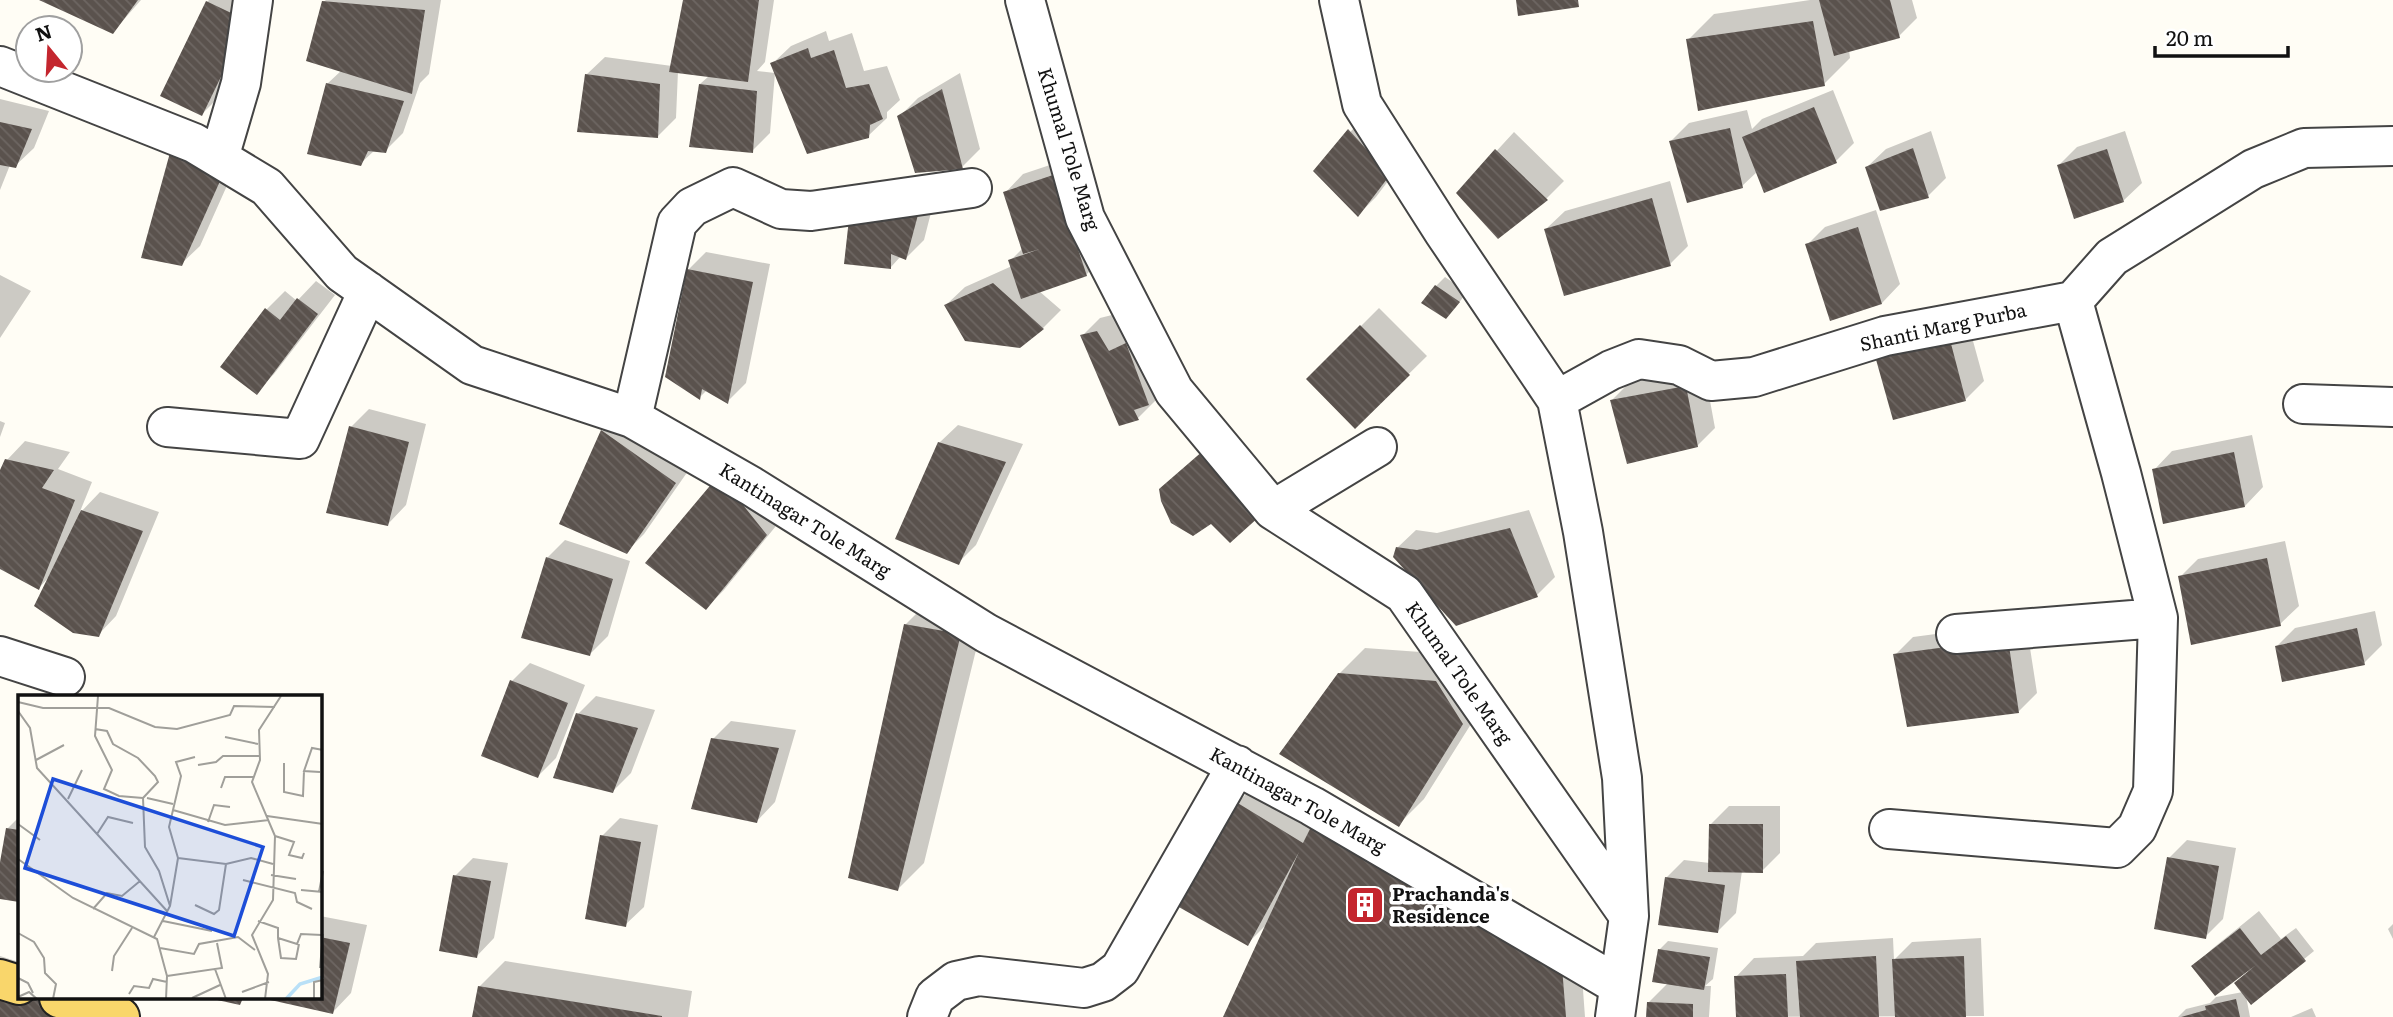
<svg xmlns="http://www.w3.org/2000/svg" width="2393" height="1017" viewBox="0 0 2393 1017" font-family="Literata,serif">
	<style>
		.shadow { fill: #0003 }
		.building { fill: url(#building-back-hatch) }
		.lines { fill: none; stroke-linecap: round; stroke-linejoin: round }
		.minor-casing { stroke: #444; stroke-width: 42 }
		.major-casing { stroke: #222; stroke-width: 42 }
		.minor { stroke: #fff; stroke-width: 38 }
		.major { stroke: #f9d66b; stroke-width: 38 }
		.labels { text-anchor: middle; stroke-width: 7; stroke-linejoin: round; paint-order: stroke }
		.street-label { font-size: 19px; fill: #111; stroke: #fff }
		.poi-label { font-size: 19px; font-weight: bold; fill: #111; stroke: #fff; text-anchor: start }
		.inset-river { fill: none; stroke: #b9e0f7; stroke-width: 3.5 }
		.inset-road { fill: none; stroke: #a09f9a; stroke-width: 2 }
		.view { fill: #1d4ed8; fill-opacity: 0.15; stroke: #1d4ed8; stroke-width: 3.5 }
		.inset-edge { fill: none; stroke: #111; stroke-width: 3.5 }
	</style>
	<defs>
		<pattern id="building-back-hatch" width="6" height="6" patternUnits="userSpaceOnUse" patternTransform="scale(1.75)"><rect width="6" height="6" fill="#5a524d"/><path d="M-1 5l2 2M0 0l6 6M5-1l2 2" fill="none" stroke="#6d6662"/></pattern>
	</defs>
	<rect width="100%" height="100%" fill="#fffdf5"/>
	<path class="shadow" d="M43 0H141L113 32Z
		M209 0H258L220 96 202 114 207 2Z
		M326 0H441L429 74 420 83 403 133 385 151 375 150 360 164 327 84 342 70 323 2Z
		M685 0H774L765 62 757 71 775 73 770 133 752 151 700 84 709 76 678 71 676 118 658 136 586 75 605 57 672 66Z
		M1810 0H1912L1917 18 1899 36 1849 50 1850 58 1824 84 1688 40 1714 14Z
		M826 31 829 41 852 33 864 71 887 66 900 100 887 112V118L868 136 772 64 791 46Z
		M960 73 980 149 962 167 899 117 918 98Z
		M1833 90 1854 143 1836 161 1758 171 1742 186 1671 141 1689 123 1747 110 1752 129 1762 119Z
		M0 99 49 111 34 148 15 166 10 165 0 190Z
		M1368 112 1407 156 1376 197 1358 215 1316 171Z
		M1931 131 1946 178 1928 196 1867 167 1886 149Z
		M2125 131 2142 183 2123 201 2059 165 2077 147Z
		M190 132 242 152 200 246 181 264Z
		M1514 132 1564 181 1546 199 1458 193Z
		M1071 158 1104 256 1086 275 1039 291 1061 310 1043 328 1019 346 946 305 965 287 1012 266 1010 261 1023 248 1005 193 1023 174Z
		M1670 181 1688 246 1670 264 1546 229 1565 211Z
		M936 193 924 240 906 258 901 256 891 267 846 262Z
		M1876 210 1900 284 1882 303 1807 245 1825 227Z
		M706 252 770 264 746 383 728 401 707 390 700 397 688 270Z
		M0 275 31 291 0 338Z
		M1445 277 1467 292 1455 308 1436 286Z
		M316 281 335 295 274 374 256 392 223 367 267 309 285 291 297 301Z
		M1379 308 1427 356 1355 427 1308 379Z
		M1116 314 1166 385 1155 397 1156 400 1138 418 1120 424 1082 336 1100 318Z
		M1967 319 1984 381 1965 400 1877 356Z
		M1704 368 1715 428 1697 446 1612 400 1630 382Z
		M369 409 426 424 406 505 388 524 351 427Z
		M620 413 693 464 644 534 626 552 602 431Z
		M0 421 5 423 0 437Z
		M958 425 1023 444 976 545 958 563 939 443Z
		M2252 435 2263 487 2245 506 2154 470 2172 451Z
		M25 441 70 452 58 469 92 482 79 514 100 492 159 512 116 616 98 635 48 578 39 588 0 567V475L7 460Z
		M738 459 784 516 724 590 706 608Z
		M1529 510 1555 577 1537 595 1456 624 1397 548 1416 530 1437 533Z
		M565 540 630 561 608 636 590 654 547 558Z
		M2285 541 2299 606 2280 624 2180 577 2198 559Z
		M931 599 986 609 924 863 898 889 905 625Z
		M2375 611 2382 645 2364 663 2277 646 2295 628Z
		M2026 622 2037 693 2019 711 1895 655 1913 637Z
		M1365 648 1462 655 1488 697 1424 799 1398 825 1339 674Z
		M530 663 585 685 556 758 538 776 512 681Z
		M596 696 655 710 631 773 613 791 578 714Z
		M731 721 796 730 775 802 757 821 713 739Z
		M1263 777 1580 949 1585 1017H1225L1267 924 1248 943 1237 803Z
		M1729 806H1780V853L1762 871H1742L1736 913 1718 931 1666 878 1684 860 1710 863 1711 824Z
		M19 817V900L0 898V872L7 829Z
		M620 818 658 825 644 907 625 925 602 836Z
		M2187 840 2236 848 2223 919 2205 937 2169 858Z
		M473 858 508 863 494 938 476 957 455 876Z
		M2259 911 2281 939 2296 928 2314 951 2251 1002 2246 996 2250 1017H2178L2186 1009 2210 1003 2216 997 2243 992 2248 971 2247 970 2194 967 2212 949Z
		M320 916 367 925 351 993 333 1012 269 998H320Z
		M2393 924V939L2388 929Z
		M1893 938 1894 960 1912 942 1981 938 1984 1016 1738 1017 1736 977 1754 958 1803 956 1816 943Z
		M1668 941 1718 948 1713 979 1705 986H1711L1709 1017H1648V1003L1669 982 1659 950Z
		M0 956 19 962V998H123L121 1017H0Z
		M505 961 692 991 688 1017H474L479 987Z
		M2312 1008 2316 1017H2291Z"/>
	<path class="building" d="M39 0H138L113 34Z
		M683 0H759L748 82 669 72Z
		M1516 0H1578L1579 7 1518 16Z
		M1819 0H1890L1900 38 1834 56Z
		M206 1 248 21 202 116 160 96Z
		M322 1 425 10 412 94 306 61Z
		M1813 21 1825 86 1698 111 1686 39Z
		M808 48 811 58 834 50 846 88 869 84 883 119 870 125 869 138 807 154 770 63Z
		M585 74 660 84 658 138 577 132Z
		M326 83 404 101 386 153 368 151 361 166 307 154Z
		M699 84 757 91 753 153 689 147Z
		M942 89 963 169 915 173 897 116Z
		M1814 107 1837 163 1764 193 1742 137Z
		M0 122 32 129 16 168 0 165Z
		M1730 128 1743 188 1687 203 1669 141Z
		M1348 129 1390 175 1358 217 1313 171Z
		M1913 148 1929 198 1880 211 1865 167Z
		M171 149 225 170 182 266 141 258Z
		M1495 149 1548 200 1498 239 1456 193Z
		M2107 149 2124 202 2074 219 2057 165Z
		M1053 175 1087 276 1021 299 1008 260 1040 249 1023 254 1003 192Z
		M1652 198 1671 266 1564 296 1544 229Z
		M850 210 919 211 906 260 891 254V269L844 264Z
		M1858 227 1882 304 1830 321 1805 244Z
		M687 269 753 282 728 404 702 389 700 400 665 377Z
		M993 283 1044 329 1020 348 965 341 944 305Z
		M1435 285 1460 302 1446 319 1421 303Z
		M297 298 318 314 257 395 220 367 265 308 280 320Z
		M1360 325 1410 375 1355 429 1306 379Z
		M1097 331 1109 351 1126 343 1149 405 1134 410 1139 420 1119 426 1080 335Z
		M1949 336 1966 401 1893 420 1875 356Z
		M1686 386 1698 447 1627 464 1610 400Z
		M349 426 409 442 388 526 326 513Z
		M601 430 676 483 627 554 559 524Z
		M938 442 1006 462 959 565 895 539Z
		M1204 450 1260 516 1230 543 1211 524 1193 536 1171 523 1161 501 1159 489Z
		M2234 452 2245 507 2163 524 2152 469Z
		M5 459 54 470 42 488 75 500 39 590 0 569V470Z
		M719 475 767 535 706 610 645 563Z
		M81 510 143 531 99 637 73 633 34 606Z
		M1510 528 1538 597 1456 626 1393 557 1396 547 1417 550Z
		M546 557 613 579 590 656 521 638Z
		M2267 558 2281 626 2191 645 2178 576Z
		M904 624 961 634 898 891 848 878Z
		M2357 628 2365 665 2282 682 2275 646Z
		M2008 639 2019 713 1907 727 1893 654Z
		M1338 673 1436 681 1463 724 1399 827 1279 754Z
		M510 680 568 703 538 778 481 756Z
		M576 713 638 728 613 793 553 778Z
		M711 738 779 748 757 823 691 809Z
		M1236 802 1303 843 1313 823 1562 967 1566 1017H1223L1299 852 1248 946 1177 906Z
		M1709 824H1763V873L1708 872Z
		M6 828 19 830V902L0 899V862Z
		M600 835 641 842 626 927 585 919Z
		M2167 857 2219 866 2206 939 2154 929Z
		M453 875 491 881 477 958 439 951Z
		M1665 877 1725 885 1718 933 1658 925Z
		M2240 928 2261 955 2286 936 2306 961 2251 1005 2234 983 2256 965 2215 996 2191 966Z
		M320 937 350 943 333 1014 266 999 320 998Z
		M1658 949 1710 957 1704 990 1652 982Z
		M1876 956 1879 1017H1800L1796 961Z
		M1964 956 1966 1017H1895L1892 959Z
		M1786 974 1788 1017H1736L1734 976Z
		M478 986 662 1016V1017H472Z
		M0 990 91 1016V1017H0Z
		M208 998H243L240 1005Z
		M2236 999 2240 1017H2181L2206 1010 2205 1006Z
		M1647 1002 1693 1004V1017H1646Z"/>
	<g class="lines">
		<defs>
			<path id="minor" d="M1025 0 1085 218 1174 391 1273 510 1404 594 1629 916 1615 1017
				M1339 0 1362 104 1443 231 1557 400 1583 532 1622 778 1629 916
				M0 66 194 143 267 187 342 273 472 365 632 418 751 486 986 633 1312 806 1618 985
				M219 158 241 83 253 0
				M1557 400 1611 370 1639 359 1679 365 1711 381 1754 377 1885 336 2073 301 2112 257 2253 169 2304 148 2393 146
				M2303 404 2393 407
				M632 418 677 223 692 207 733 187 781 209 811 211 972 188
				M167 427 300 439 368 291
				M1273 510 1377 447
				M1956 634 2158 618
				M0 656 65 677
				M1889 829 2117 848 2137 828 2153 791 2158 618 2121 473 2073 301
				M927 1017 935 997 956 981 979 976 1084 988 1103 982 1120 969 1237 765"/>
			<path id="major" d="M0 979 19 985
				M59 998 120 1017"/>
		</defs>
		<use href="#minor" class="minor-casing"/>
		<use href="#major" class="major-casing"/>
		<use href="#minor" class="minor"/>
		<use href="#major" class="major"/>
	</g>
	<defs>
		<symbol id="building-square" viewBox="-11 -11 22 22"><rect x="-9" y="-9" width="18" height="18" rx="4" fill="#c4262e" stroke="#fff"/><path d="M-4-6H4V6H1V3H-1V6H-4ZM-2.5-4.3h1.7v1.8h-1.7ZM.8-4.3h1.7v1.8H.8ZM-2.5-1h1.7V.8h-1.7ZM.8-1h1.7V.8H.8Z" fill="#fff"/></symbol>
	</defs>
	<g fill-rule="evenodd">
		<use href="#building-square" x="1343" y="883" width="44" height="44"/>
	</g>
	<g class="labels">
		<g class="street-label">
			<text transform="translate(1069 149) rotate(73)" y="7">Khumal Tole Marg</text>
			<text transform="translate(1943 327) rotate(-12)" y="7">Shanti Marg Purba</text>
			<text transform="translate(805 520) rotate(32)" y="7">Kantinagar Tole Marg</text>
			<text transform="translate(1459 673) rotate(55)" y="7">Khumal Tole Marg</text>
			<text transform="translate(1298 800) rotate(29)" y="7">Kantinagar Tole Marg</text>
		</g>
		<g class="poi-label">
			<text x="1392" y="901">Prachanda's<tspan x="1392" dy="22">Residence</tspan></text>
		</g>
	</g>
	<g transform="translate(18 695)">
		<rect width="304" height="304" fill="#fffdf5"/>
		<path class="inset-river" d="M268 304 282 289 305 282"/>
		<path class="inset-road" d="M80 1 77 41 94 75 86 94 101 101 125 103M0 7 25 13H91L137 32 159 34 212 20 216 11 257 12M0 16 12 33 19 73 149 216M77 34 89 36 95 49 120 63 137 81 140 87 125 103M207 42 240 49M18 65 46 50M266 68V97L285 101 286 76M180 70 198 67 205 61H241M302 77 286 76 294 53 305 55M203 93 207 82H235M125 103 127 152 141 176 152 211 136 242M129 103 155 109M50 104 64 75M155 115 207 130 251 125M249 121 305 129M190 127 196 110 212 112M0 129 22 145M79 139 90 122 115 128M257 141 276 147 271 160 284 163 286 158M160 163 208 169 233 163 255 169M0 164 55 203 139 244 149 281 148 304M253 180 278 184M225 185 277 198 279 207 294 214M283 195 305 197M301 197 305 176M177 210 196 219 201 215 208 169M152 211 160 163 151 132 163 81 158 67 177 62M75 214 89 198 104 201 122 186M145 226 194 236M240 226 260 233V243L279 249 283 239 304 240M0 238 16 247 26 263 27 278 38 289 35 304M260 243 263 263 278 264 281 249M142 253 176 259 181 249 220 242 237 255M302 273 305 239M197 274 208 304M94 276 96 261 114 233M149 281 204 273 199 248M0 283 10 288 15 298M224 297 251 287M111 299 116 291 131 293 135 284 149 287M0 302 11 297 19 304M174 303 202 290M247 304 250 279 234 240 255 205 257 141 234 87 242 65 241 35 263 1M296 304V287L305 285"/>
		<path class="view" d="M35 84 245 152 216 241 7 173Z"/>
		<rect width="304" height="304" class="inset-edge"/>
	</g>
	<g transform="translate(49 49) rotate(342)"><circle r="33" fill="#ffffff" stroke="#a0a0a0" stroke-width="2"/>
	<path d="M0-5L12 26L0 18L-12 26Z" fill="#c4262e"/>
	<text y="-10" font-size="19" font-weight="bold" text-anchor="middle" fill="#111111">N</text>
	</g>
	<path d="M2155 46v10h133v-10" fill="none" stroke="#111111" stroke-width="3.5"/>
	<text x="2166" y="46" font-size="21" fill="#111111" stroke="#ffffff" stroke-width="5" paint-order="stroke">20 m</text>
</svg>
